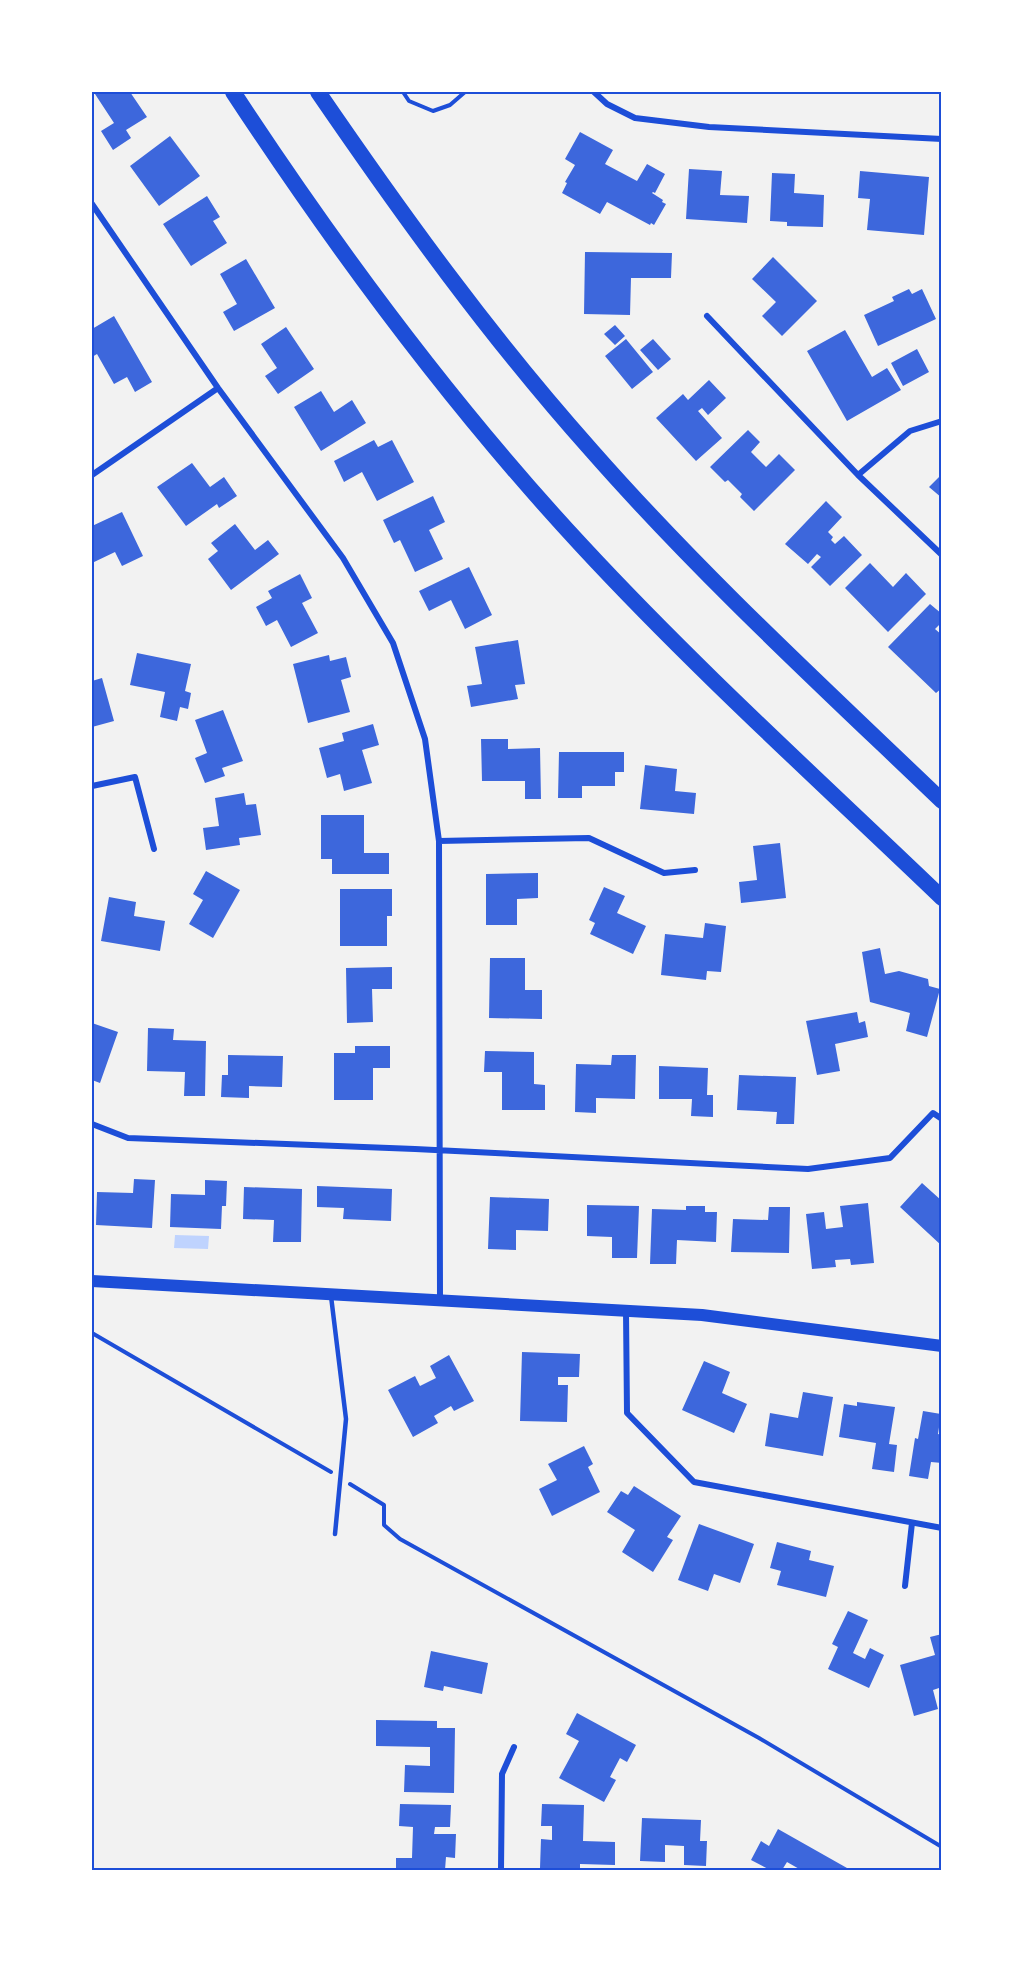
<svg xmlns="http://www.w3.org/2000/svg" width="1033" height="1962" viewBox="0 0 1033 1962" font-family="'PT Serif',serif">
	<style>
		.water { fill: #bfd3fe }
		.building { fill: #3d67dc }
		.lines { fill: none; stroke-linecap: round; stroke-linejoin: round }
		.path { stroke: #1d4ed8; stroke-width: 4 }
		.service { stroke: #1d4ed8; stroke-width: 4.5 }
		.minor { stroke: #1d4ed8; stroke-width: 6 }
		.secondary { stroke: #1d4ed8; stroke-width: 12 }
		.motorway { stroke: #1d4ed8; stroke-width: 16 }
		.neatline { fill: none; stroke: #1d4ed8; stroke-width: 2 }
	</style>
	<rect width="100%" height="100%" fill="#f2f2f2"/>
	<path class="water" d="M175 1235 209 1236 208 1249 174 1248Z"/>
	<path class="building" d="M99 92H130L147 117 126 130 131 138 113 150 101 131 114 123 95 94Z
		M580 132 613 150 605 164 637 181 647 164 665 174 655 193 653 192 652 193 663 200 662 202 666 204 654 225 651 223 650 225 607 202 600 214 562 193 567 183 565 182 575 165 565 159Z
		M170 136 200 176 159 206 130 166Z
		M689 169 722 171 720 195 749 196 747 223 686 219Z
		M860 171 929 177 924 235 867 230 870 199 858 198Z
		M772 173 795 174 794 193 824 195 823 227 787 226V222L770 221Z
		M207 196 220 217 213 221 227 243 191 266 163 224Z
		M585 252 672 253 671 278H631L630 315 584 314Z
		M773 257 817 301 782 336 762 316 776 302 752 279Z
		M246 259 275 308 234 331 223 312 237 304 220 274Z
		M909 289 912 294 922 289 936 319 878 346 864 315 894 301 892 297Z
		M114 316 152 382 135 392 127 377 114 384 97 354 92 357V329Z
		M615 325 625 336 615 345 604 334Z
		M286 327 314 369 278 394 265 376 277 368 261 344Z
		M845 330 872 377 887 368 901 390 847 421 807 351Z
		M626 339 653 372 632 389 605 356Z
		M653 339 671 359 658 370 640 350Z
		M917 349 929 372 903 386 891 363Z
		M709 380 726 398 708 415 702 408 698 411 722 438 696 461 656 418 683 394 688 400Z
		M321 391 334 412 352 400 366 423 321 451 294 407Z
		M748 430 760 442 751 452 766 467 779 454 795 470 754 511 740 497 742 494 728 480 725 482 710 467Z
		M374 440 378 447 392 440 414 482 377 501 362 472 344 482 334 461Z
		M192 463 210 487 224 477 237 496 219 508 217 504 186 526 157 487Z
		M942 474V498L929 487Z
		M433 496 445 522 429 530 443 559 415 572 400 540 394 543 383 520Z
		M826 501 842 517 828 532 833 537 831 540 835 544 844 536 862 555 830 586 811 567 821 557 817 554 808 564 785 544Z
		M122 512 143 556 122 566 115 552 92 563V526Z
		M235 524 255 550 268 540 279 554 231 590 208 559 218 551 211 543Z
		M870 563 893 587 906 573 926 594 888 632 845 588Z
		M469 567 492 615 465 629 451 600 429 611 419 591Z
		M300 574 312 598 302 603 318 633 291 647 277 620 266 626 256 607 272 598 268 591Z
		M930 604 942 614V622L935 629 942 635V688L936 693 888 647Z
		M518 640 525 684 515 685 518 699 471 707 467 686 482 684 475 647Z
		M137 653 191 664 185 691 191 693 188 709 180 707 177 721 160 717 165 692 130 685Z
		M329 655 330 661 346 657 351 677 341 680 350 712 308 723 293 664Z
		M102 678 114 721 92 727V681Z
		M223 710 243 761 222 768 225 776 205 783 195 758 207 753 195 720Z
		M373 724 379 745 362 750 372 783 344 791 340 774 327 778 319 748 344 741 342 733Z
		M481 739H508V749L540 748 541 799H525V781H482Z
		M559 752H624V772H615V786H582V798H558Z
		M645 765 677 769 675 791 696 793 694 814 640 809Z
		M244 793 246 805 256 804 261 835 239 838 240 845 206 850 203 828 219 826 215 798Z
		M321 815H364V853H389V874H332V859H321Z
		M780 843 786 898 741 903 739 882 757 880 753 846Z
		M206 871 240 890 213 938 189 924 203 900 193 894Z
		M538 873V898L517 899V925H486V874Z
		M604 887 625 896 617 913 646 926 633 954 590 934 595 923 589 920Z
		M340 889H392V916H387V946H340Z
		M109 897 136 902 134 916 165 921 160 951 101 941Z
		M705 923 726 926 721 972 707 971 706 980 661 975 665 934 703 938Z
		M880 948 885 974 899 971 928 979 929 986 940 989 927 1037 906 1031 910 1013 870 1002 862 952Z
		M490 958H525V990H542V1019L489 1018Z
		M392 967V989H372L373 1022 347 1023 346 968Z
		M857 1012 859 1023 865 1021 868 1037 835 1044 840 1071 817 1075 806 1021Z
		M92 1023 118 1032 100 1083 92 1080Z
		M148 1028 174 1029 173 1040 206 1041 205 1096H184L185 1072 147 1071Z
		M355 1046H390V1068H373V1100H334V1053H355Z
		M485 1051 534 1052V1084L545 1085V1110H502V1072H484Z
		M228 1055 283 1056 282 1087 249 1086V1098L221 1097 222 1075H228Z
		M612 1055H636L635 1099 596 1098V1113L575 1112 576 1064 611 1065Z
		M659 1066 708 1068 707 1095H713V1117L691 1116 692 1099H659Z
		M739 1075 796 1077 794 1124H776L777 1112 737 1110Z
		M134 1179 155 1180 152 1228 96 1225 97 1192 133 1193Z
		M205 1180 227 1181 226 1206H222L221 1229 170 1227 171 1194 205 1195Z
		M922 1183 942 1201V1246L900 1207Z
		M317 1186 392 1189 391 1221 343 1219 344 1208 317 1207Z
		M244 1187 302 1189 301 1242H273L274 1220 243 1219Z
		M490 1197 549 1199 548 1231 516 1230V1250L488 1249Z
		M868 1203 874 1263 851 1265 850 1259 835 1260 836 1267 812 1269 806 1214 824 1212 826 1229 843 1227 840 1206Z
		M587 1205 639 1206 637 1258H612V1237L587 1236Z
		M686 1206H705V1212H717L716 1242 677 1240 676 1264H650L652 1209 686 1210Z
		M769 1207H790L789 1253 731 1252 733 1219 768 1220Z
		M522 1352 580 1354 579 1377H558V1385H568L567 1422 520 1421Z
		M449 1355 474 1401 454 1411 451 1406 434 1416 438 1423 413 1437 388 1390 415 1376 420 1386 436 1378 430 1366Z
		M704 1361 730 1372 722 1393 747 1404 734 1433 682 1410Z
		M803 1392 833 1397 823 1456 765 1446 770 1413 798 1418Z
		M857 1402 895 1407 889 1444 897 1445 894 1472 872 1469 876 1443 839 1437 844 1404 857 1406Z
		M923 1411 941 1414 938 1434 942 1435V1463L931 1462 928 1479 909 1476 915 1438 918 1439Z
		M584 1446 593 1464 588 1467 600 1492 552 1516 539 1489 557 1480 548 1464Z
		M634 1486 681 1516 667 1537 673 1540 653 1572 622 1552 635 1530 607 1512 621 1491 628 1495Z
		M699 1524 754 1544 740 1583 714 1574 708 1591 678 1580Z
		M777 1542 811 1551 809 1560 834 1566 826 1597 777 1585 781 1571 770 1568Z
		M848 1611 868 1620 853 1653 865 1659 870 1648 884 1655 869 1688 828 1669 838 1647 832 1644Z
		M942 1634V1687L933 1690 938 1709 914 1716 900 1665 935 1655 930 1637Z
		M431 1651 488 1663 482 1694 444 1686 443 1691 424 1687Z
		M577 1713 636 1745 627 1762 620 1758 610 1777 616 1780 604 1802 559 1778 579 1741 566 1734Z
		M376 1720 437 1721V1728H455L454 1793 404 1792 405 1765 430 1766V1747L376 1746Z
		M400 1804 451 1805 450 1827H435L434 1834H456L455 1858 446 1857 445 1870H396V1858H412L413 1827 399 1826Z
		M542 1804 584 1805 583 1841 615 1842V1865L580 1864V1869L540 1868 541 1839 552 1840V1826H541Z
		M642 1818 701 1820 700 1841H707L706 1866 684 1865V1846L665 1845V1862L640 1861Z
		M778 1829 847 1868 845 1870H801L787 1862 782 1870H770L751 1860 761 1841 769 1846Z"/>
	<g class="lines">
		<path class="path" d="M403 92 409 101 433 111 450 105 465 92
			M92 1333 331 1472
			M350 1484 384 1505V1525L400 1539 759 1738 942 1847"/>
		<path class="service" d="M331 1296 346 1419 335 1534"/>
		<path class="minor" d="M594 92 607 104 635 118 709 127 942 139
			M92 204 218 388 343 558 393 643 425 739 439 841 440 1299
			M707 316 858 475 942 555
			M92 475 218 388
			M858 475 910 431 942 421
			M92 786 135 777 154 849
			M439 841 589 838 664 873 695 870
			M92 1124 128 1138 415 1149 808 1169 890 1158 933 1113 942 1119
			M626 1311 627 1413 694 1482 942 1528
			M905 1586 912 1523
			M501 1870 502 1774 514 1747"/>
		<path class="secondary" d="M92 1281 702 1315 942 1346"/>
		<path class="motorway" d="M233 92C338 252 451 405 582 546 696 669 821 782 942 898
			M318 92C403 216 491 338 592 451 701 575 823 687 942 801"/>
	</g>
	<rect width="1033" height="1962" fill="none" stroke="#ffffff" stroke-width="186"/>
	<rect x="93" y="93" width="847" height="1776" class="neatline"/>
</svg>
